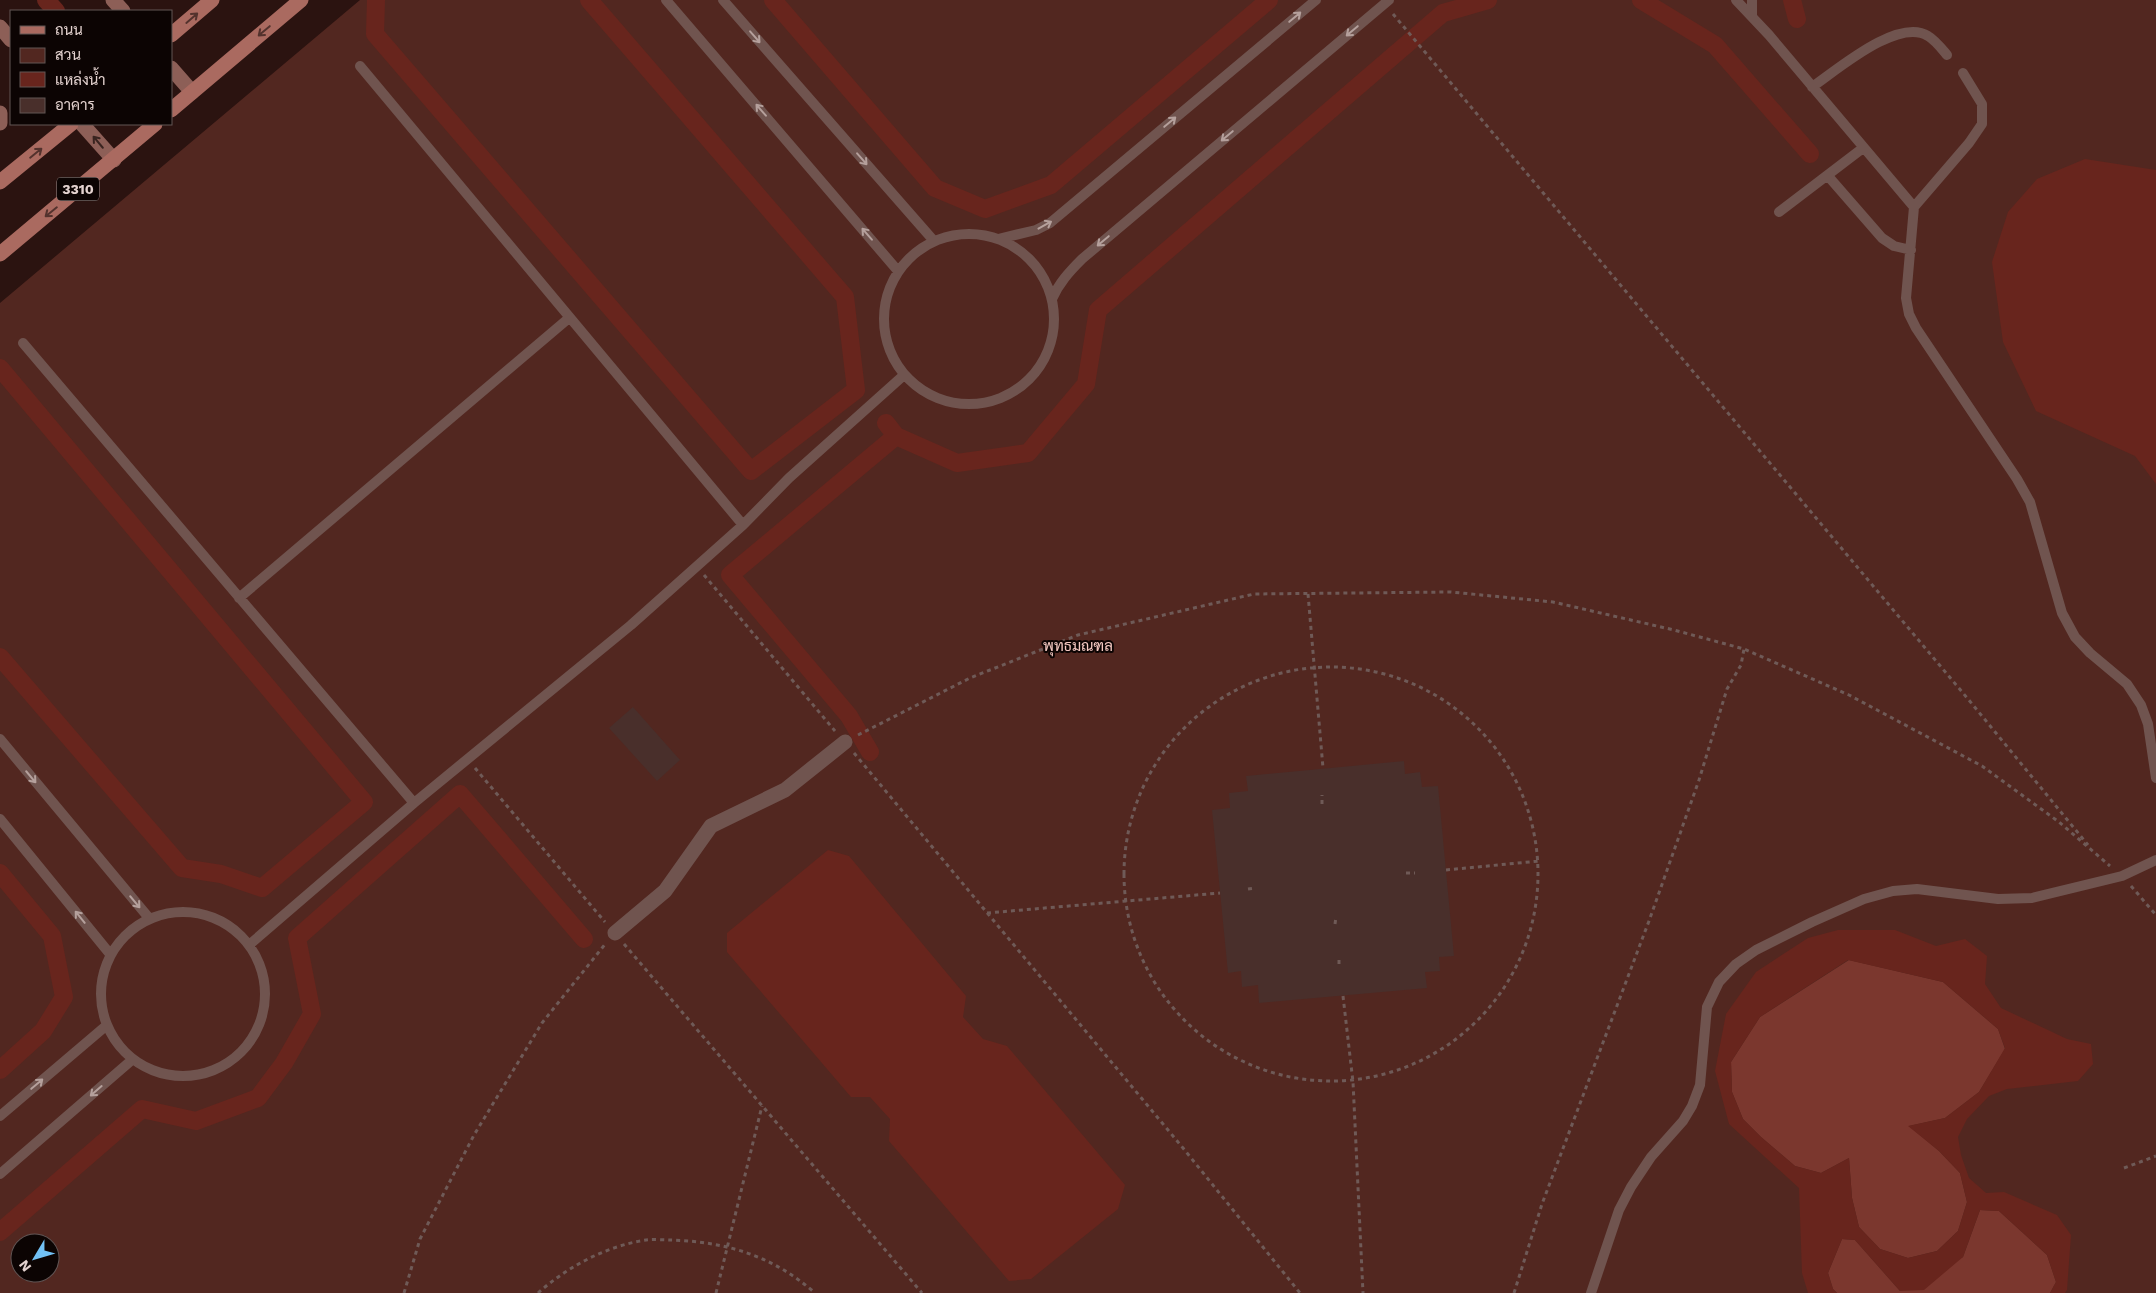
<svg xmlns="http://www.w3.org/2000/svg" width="2156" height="1293" viewBox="0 0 2156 1293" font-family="'Work Sans',Sarabun,sans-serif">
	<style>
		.green { fill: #522720; fill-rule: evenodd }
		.forest { fill: #7b372e }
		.water { fill: #68251d; fill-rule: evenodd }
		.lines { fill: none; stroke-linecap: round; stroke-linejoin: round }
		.canal { stroke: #68251d; stroke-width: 18 }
		.building { fill: #492f2b }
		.path { stroke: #6f5a57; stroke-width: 3; stroke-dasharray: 4 4; stroke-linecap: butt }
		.lane { stroke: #70544f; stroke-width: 10 }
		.street { stroke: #70544f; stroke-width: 15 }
		.secondary { stroke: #8d5f57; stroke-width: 15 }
		.primary { stroke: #aa6a60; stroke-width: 15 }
		.oneway { stroke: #b5a09c }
		.oneway2 { stroke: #53322d }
		.oneway3 { stroke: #392420 }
		.labels { text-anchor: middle; stroke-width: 4; stroke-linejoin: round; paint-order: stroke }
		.shield { fill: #0c0403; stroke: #a29492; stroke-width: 1 }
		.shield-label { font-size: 14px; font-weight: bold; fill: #e3d2cf }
		.park-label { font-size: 15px; fill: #f5c9c2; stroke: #0c0403 }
	</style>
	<rect width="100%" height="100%" fill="#2b1310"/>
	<path class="green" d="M360 0H2156V1293H0V303ZM20 1243H50V1273H20Z"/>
	<path class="forest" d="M1849 960 1943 982 1998 1029 2005 1049 1979 1092 1945 1118 1909 1126 1939 1151 1960 1173 1967 1202 1958 1231 1937 1251 1908 1258 1880 1249 1859 1227 1852 1198 1849 1158 1821 1173 1795 1166 1761 1137 1743 1119 1732 1092 1731 1062 1760 1017Z
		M1980 1210 1999 1211 2047 1255 2056 1282 2050 1293H1837L1833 1289 1828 1273 1842 1239 1855 1240 1900 1291 1963 1257Z"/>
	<path class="water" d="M2085 159 2156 170V484L2135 456 2036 411 2003 342 1992 262 2008 212 2037 179Z
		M828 850 849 856 966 996 963 1017 983 1039 1007 1046 1125 1185 1118 1209 1031 1279 1009 1281 889 1141 890 1119 870 1097H851L727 952V933Z
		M1838 930H1895L1936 946 1965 939 1987 956 1985 984 2001 1008 2067 1039 2091 1044 2093 1064 2078 1081 2007 1089 1989 1096 1967 1119 1958 1137 1961 1155 1969 1178 1986 1193 2004 1192 2057 1215 2071 1235 2067 1290 2065 1293H2050L2056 1282 2047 1255 1999 1211 1980 1210 1963 1257 1924 1290 1900 1291 1855 1240 1842 1239 1828 1273 1833 1289 1837 1293H1808L1802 1273 1799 1188 1729 1124 1715 1071 1726 1014 1756 972 1808 938ZM1848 960 1943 982 1998 1029 2005 1048 1979 1092 1945 1118 1908 1126 1939 1151 1960 1173 1967 1202 1958 1231 1937 1251 1908 1258 1880 1249 1859 1227 1852 1198 1849 1158 1821 1173 1795 1166 1761 1137 1743 1119 1732 1092 1731 1062 1760 1017Z"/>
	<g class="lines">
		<path class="canal" d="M46 0 56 11
			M376 0 375 34 751 471 856 390 845 297 589 0
			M773 0 935 188 985 209 1051 185 1269 0
			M1641 0 1715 45 1810 154
			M1792 0 1797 19
			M0 368 364 802 262 888 221 874 182 868 0 657
			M886 423 896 436
			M870 752 849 716 730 575 896 436 957 463 1028 453 1086 384 1098 310 1443 13 1488 0
			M0 873 52 936 64 997 43 1031 0 1070
			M0 1232 142 1109 196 1121 258 1098 284 1063 312 1014 297 938 460 794 584 939"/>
	</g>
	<path class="building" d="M633 707 680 760 657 781 609 728Z
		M1404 761 1405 774 1420 772 1422 787 1438 786 1454 956 1439 957 1440 971 1425 972 1427 988 1259 1003 1258 985 1242 987 1241 971 1228 973 1212 810 1230 808 1229 793 1248 791 1246 776Z"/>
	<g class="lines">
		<path class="path" d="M1393 14 1968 699 2088 845
			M704 575 835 731
			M1308 594 1323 768
			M1124 874a207 207 0 1 1 414 0a207 207 0 1 1-414 0Z
			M858 735 970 678 1078 635 1254 594 1451 592 1553 602 1674 630 1744 649 1849 695 1982 766 2059 822 2110 866
			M854 753 1183 1148 1300 1293
			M475 768 605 922
			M1322 804V795
			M1446 870 1539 861
			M1406 873H1415
			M2131 886 2156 915
			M1248 889 1255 888
			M987 913 1220 893
			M1335 924 1336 917
			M624 944 922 1293
			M1339 964V958
			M1343 996 1353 1082 1363 1293
			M2124 1168 2156 1156
			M404 1293 420 1239 474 1135 542 1023 606 943
			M538 1293C567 1267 606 1246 646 1240 654 1239 664 1240 672 1240 727 1242 773 1256 815 1293
			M716 1293 762 1106
			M1514 1293 1542 1204 1649 921 1699 780 1727 689 1741 665 1744 649"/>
		<path class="lane" d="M666 0 898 271
			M723 0 934 241
			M1736 0 1769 35 1914 207 1906 298 1909 314 1916 328 2017 479 2030 502 2062 613 2075 637 2090 653 2127 684 2141 705 2148 724 2156 778
			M1752 0V17
			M360 66 743 525
			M1812 87C1837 70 1898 17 1928 36 1935 40 1942 49 1947 55
			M1828 176 1882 238 1894 246 1911 250
			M1914 207 1969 143 1982 124V104L1963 73
			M1779 212 1863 148
			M884 319a85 85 0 1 1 170 0a85 85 0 1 1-170 0Z
			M998 239 1036 230 1050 223 1316 0
			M1052 299C1059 283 1069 272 1082 259L1389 0
			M23 343 414 803 249 945
			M239 598 569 318
			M0 739 149 918
			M414 803 631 625 743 525 789 478 904 375
			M0 819 110 954
			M101 994a82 82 0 1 1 164 0a82 82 0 1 1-164 0Z
			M0 1116 107 1025
			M0 1174 133 1059
			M1591 1293 1619 1210 1631 1187 1651 1157 1683 1121 1692 1106 1700 1085 1707 1007 1719 982 1736 964 1756 950 1812 922 1864 899 1893 891 1917 889 1998 899 2032 898 2122 876 2156 860"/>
		<path class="street" d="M615 933 665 891 711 826 785 790 845 742"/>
		<path class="secondary" d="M113 0 123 11
			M0 27 11 40
			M171 68 192 92
			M0 113V123
			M82 124 114 160"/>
		<path class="primary" d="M171 35 212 0
			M171 110 301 0
			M0 182 71 124
			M0 254 155 124"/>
	</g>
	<defs><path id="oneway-shaft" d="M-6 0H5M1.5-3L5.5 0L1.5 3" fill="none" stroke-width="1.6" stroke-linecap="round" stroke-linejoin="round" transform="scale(1.25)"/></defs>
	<g class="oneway">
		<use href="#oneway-shaft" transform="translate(1295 17) rotate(-40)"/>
		<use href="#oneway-shaft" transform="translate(1352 31) rotate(140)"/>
		<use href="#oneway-shaft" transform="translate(755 37) rotate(49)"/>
		<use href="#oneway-shaft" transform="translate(761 110) rotate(-131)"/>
		<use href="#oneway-shaft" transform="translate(1170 122) rotate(-40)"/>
		<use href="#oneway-shaft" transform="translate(1227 136) rotate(140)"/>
		<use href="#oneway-shaft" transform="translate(862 159) rotate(49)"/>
		<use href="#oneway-shaft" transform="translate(1045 225) rotate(-29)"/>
		<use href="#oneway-shaft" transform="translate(867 234) rotate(-131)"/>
		<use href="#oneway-shaft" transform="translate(1103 241) rotate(140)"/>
		<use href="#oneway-shaft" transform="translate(31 777) rotate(50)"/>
		<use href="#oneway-shaft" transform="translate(135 902) rotate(50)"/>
		<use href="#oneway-shaft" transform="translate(80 917) rotate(-129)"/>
		<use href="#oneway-shaft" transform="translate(37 1084) rotate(-40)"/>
		<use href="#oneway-shaft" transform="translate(96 1091) rotate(139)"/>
	</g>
	<g class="oneway2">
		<use href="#oneway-shaft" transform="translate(192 18) rotate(-41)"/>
		<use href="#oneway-shaft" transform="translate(264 31) rotate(140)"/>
		<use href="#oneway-shaft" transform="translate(36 153) rotate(-39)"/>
		<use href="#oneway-shaft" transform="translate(51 212) rotate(141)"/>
	</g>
	<use class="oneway3" href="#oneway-shaft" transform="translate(98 142) rotate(-130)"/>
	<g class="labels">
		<rect class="shield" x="57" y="177.5" width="42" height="23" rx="4"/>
		<g class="shield-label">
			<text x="78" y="194">3310</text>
		</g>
		<g class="park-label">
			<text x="1078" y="651">พุทธมณฑล</text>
		</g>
	</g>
	<rect x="10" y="10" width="162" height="115" fill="#0c0403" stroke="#625655"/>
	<rect x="20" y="26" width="25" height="8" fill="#aa6a60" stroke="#625655"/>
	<text x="55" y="35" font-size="15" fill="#e3d2cf">ถนน</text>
	<rect x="20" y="48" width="25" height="15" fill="#522720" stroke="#625655"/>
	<text x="55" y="60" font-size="15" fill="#e3d2cf">สวน</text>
	<rect x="20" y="72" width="25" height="15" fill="#68251d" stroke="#625655"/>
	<text x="55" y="85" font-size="15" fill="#e3d2cf">แหล่งน้ำ</text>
	<rect x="20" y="98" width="25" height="15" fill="#492f2b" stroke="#625655"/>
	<text x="55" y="110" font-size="15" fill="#e3d2cf">อาคาร</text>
	<g transform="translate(35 1258) rotate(232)"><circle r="24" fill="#0c0403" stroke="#625655"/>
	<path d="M0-4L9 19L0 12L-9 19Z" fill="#72c1f5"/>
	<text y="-8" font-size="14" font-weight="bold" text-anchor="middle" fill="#e3d2cf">N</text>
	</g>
</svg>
